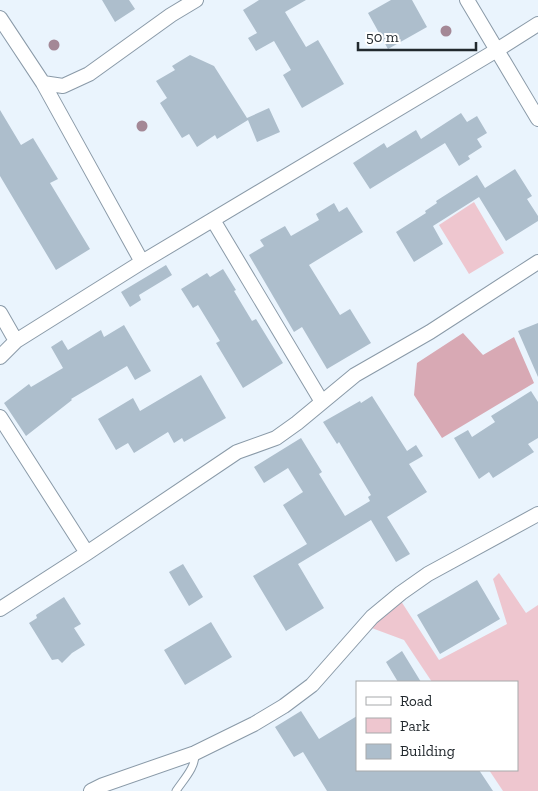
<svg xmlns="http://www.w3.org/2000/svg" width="538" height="791" viewBox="0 0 538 791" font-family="'Zilla Slab',serif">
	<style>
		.green { fill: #eec6cf }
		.forest { fill: #d8a9b4 }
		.building { fill: #adbecc }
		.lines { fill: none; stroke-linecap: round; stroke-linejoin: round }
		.service-casing { stroke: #8a9aa8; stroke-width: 9 }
		.minor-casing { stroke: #8a9aa8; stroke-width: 16 }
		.service { stroke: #fff; stroke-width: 7 }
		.minor { stroke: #fff; stroke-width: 14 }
		.tree { fill: #a48896 }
	</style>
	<rect width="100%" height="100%" fill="#eaf4fd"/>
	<path class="green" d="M474 202 504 253 469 274 439 225Z
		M499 573 526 613 538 605V791H503L489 770H517V682H432L404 640 369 627 399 598 439 660 507 624 493 579Z"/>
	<path class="forest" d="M463 333 483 355 514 337 534 383 442 438 414 395 417 363Z"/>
	<path class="building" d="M102 0H129L135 9 115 22Z
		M259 0H306L285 12 306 47 318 40 344 84 302 108 283 75 291 70 274 41 256 51 248 38 257 33 243 10Z
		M391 0H412L427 27 388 49 368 13Z
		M190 55 214 66 247 118 269 108 280 132 257 142 248 120 217 139 215 135 197 147 189 134 182 138 160 103 167 98 156 81 175 70 172 66Z
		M0 110 21 145 33 138 58 179 50 183 90 249 56 270 0 176Z
		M461 113 467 122 477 116 487 133 477 139 482 147 468 156 470 159 459 166 445 143 370 189 353 163 384 143 387 148 416 130 421 139Z
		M515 169 532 196 527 199 538 216V221L506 241 479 197 433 226 443 244 414 262 396 232 426 213 425 211 437 203 436 201 477 175 485 188Z
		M334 203 339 212 347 207 363 232 309 265 340 315 350 309 371 343 327 369 302 327 294 332 249 255 264 246 260 240 285 226 291 236 319 220 316 214Z
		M166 265 172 275 139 295 141 300 130 307 121 292Z
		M223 269 236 290 234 291 252 321 256 319 283 363 243 388 216 343 220 341 198 305 193 308 181 289 207 273 210 277Z
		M538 323V377L518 331Z
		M124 325 151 371 135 380 127 366 71 399 72 400 26 436 4 403 29 384 31 387 63 368 51 347 62 340 68 350 101 330 104 337Z
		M201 375 226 418 184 442 182 438 174 443 168 432 134 453 128 443 116 450 98 419 133 398 140 411Z
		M531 391 538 402V438L528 444 534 452 493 478 489 472 479 479 454 438 468 430 472 437 495 422 491 416Z
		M372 396 407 451 416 445 423 456 409 464 427 492 387 517 410 554 396 562 371 520 323 549 298 564 324 608 286 631 253 576 307 544 283 505 303 492 288 468 264 483 254 467 301 438 322 472 319 474 345 516 370 501 368 497 371 495 339 442 337 444 323 422 360 401 361 403Z
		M183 564 203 597 189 606 169 572Z
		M477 580 500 619 440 654 417 615Z
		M64 597 81 624 74 628 85 645 72 653 62 663 58 659 52 660 29 623 37 618 36 615Z
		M211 622 232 657 185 685 164 650Z
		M402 651 421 682H398L386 662Z
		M301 711 319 739 357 716V770H479L493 791H327L303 752 294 757 275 727Z"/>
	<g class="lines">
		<defs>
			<path id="service" d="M176 791C184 779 196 767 195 753"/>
			<path id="minor" d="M467 0 538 119
				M0 18 43 83 142 262
				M43 83 63 86 89 74 171 15 196 0
				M213 220 322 402
				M0 313 16 341
				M0 357 16 341 142 262 497 50 538 24
				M0 417 87 553
				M0 609 87 553 237 452 276 438 297 423 355 375 430 332 538 262
				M91 791 103 785 195 753 254 724 284 706 312 685 372 617 401 593 428 574 538 514"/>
		</defs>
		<use href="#service" class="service-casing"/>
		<use href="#minor" class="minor-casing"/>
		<use href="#service" class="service"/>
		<use href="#minor" class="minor"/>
	</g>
	<g class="tree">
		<circle cx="446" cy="31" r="5.5"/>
		<circle cx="54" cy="45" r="5.5"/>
		<circle cx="142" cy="126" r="5.5"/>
	</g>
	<rect x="356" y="681" width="162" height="90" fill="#ffffff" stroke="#a7a9ab"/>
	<rect x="366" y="697" width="25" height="8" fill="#ffffff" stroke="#a7a9ab"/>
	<text x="400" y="706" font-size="15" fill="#22292e">Road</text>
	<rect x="366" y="718" width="25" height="15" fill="#eec6cf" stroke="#a7a9ab"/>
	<text x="400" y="731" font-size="15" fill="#22292e">Park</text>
	<rect x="366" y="744" width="25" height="15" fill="#adbecc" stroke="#a7a9ab"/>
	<text x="400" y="756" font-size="15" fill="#22292e">Building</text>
	<path d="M358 42v8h118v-8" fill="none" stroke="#22292e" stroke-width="2.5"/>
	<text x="366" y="42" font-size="15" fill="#22292e" stroke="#ffffff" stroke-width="4" paint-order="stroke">50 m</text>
</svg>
